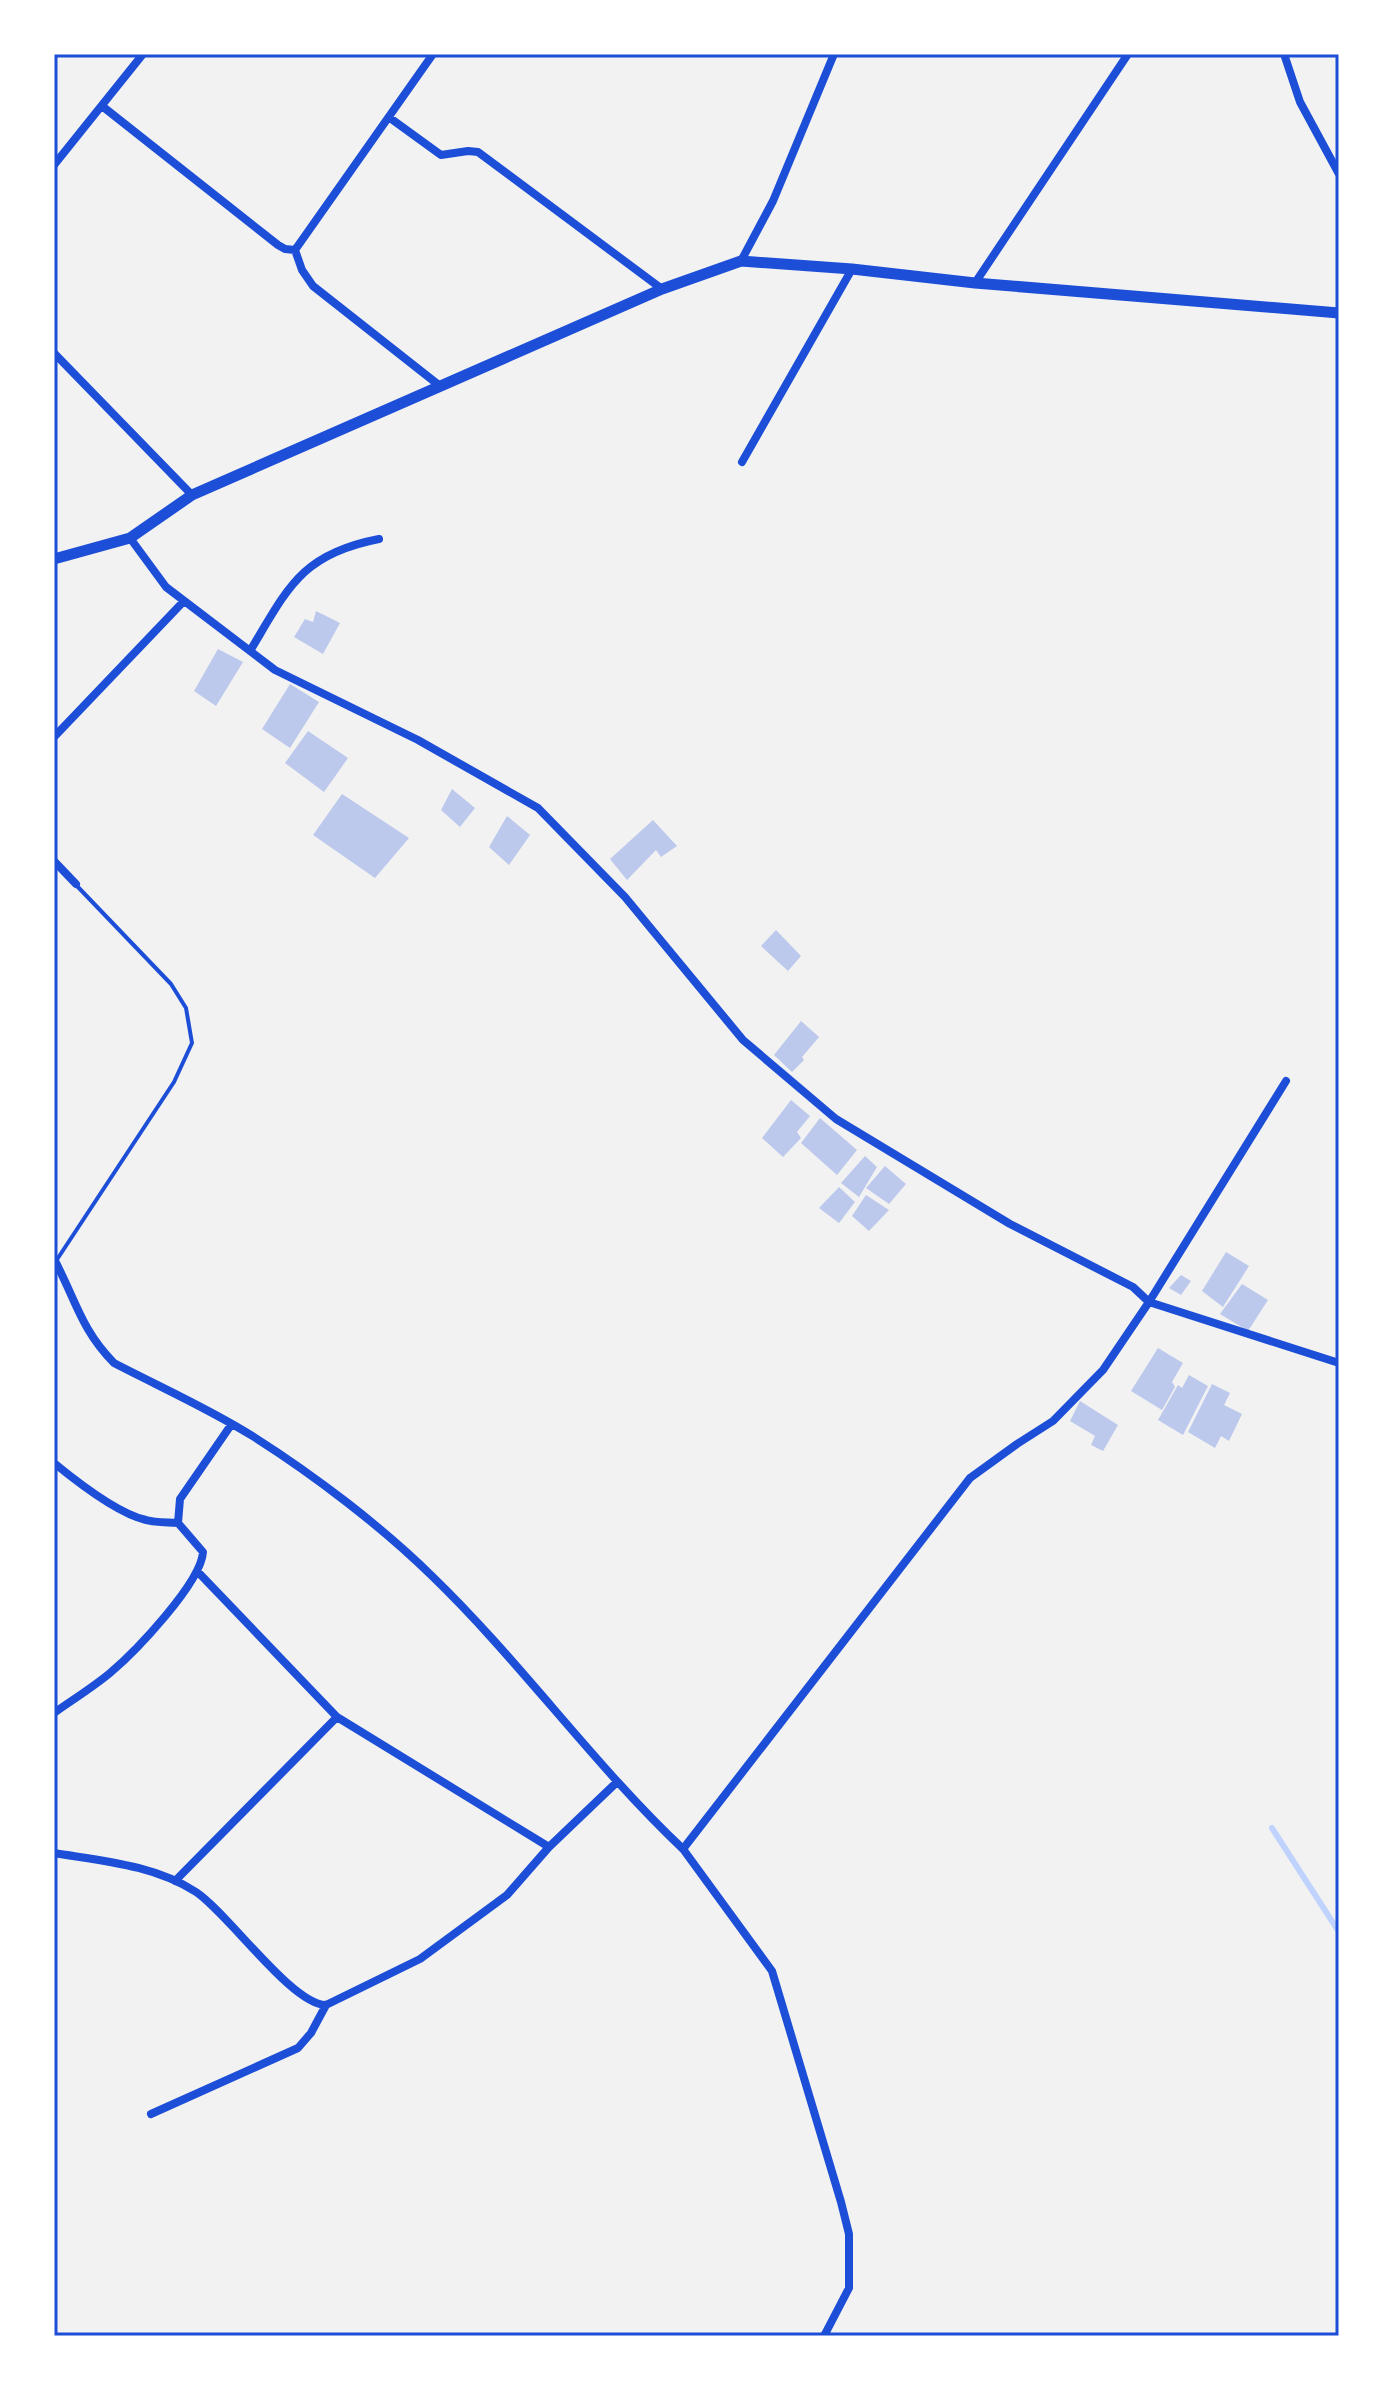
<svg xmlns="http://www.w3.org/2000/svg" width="1393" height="2390" viewBox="0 0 1393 2390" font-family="'Roboto Condensed',sans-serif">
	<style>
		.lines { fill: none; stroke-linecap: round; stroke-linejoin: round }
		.stream { stroke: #bfd3fe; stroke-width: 6 }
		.building { fill: #bdc9ec }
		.service { stroke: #1d4ed8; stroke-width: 4 }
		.minor { stroke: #1d4ed8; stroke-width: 8 }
		.tertiary { stroke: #1d4ed8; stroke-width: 11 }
		.neatline { fill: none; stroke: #1d4ed8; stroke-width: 3 }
	</style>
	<rect width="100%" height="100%" fill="#f2f2f2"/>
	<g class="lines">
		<path class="stream" d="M1272 1828 1339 1932"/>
	</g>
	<path class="building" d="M316 611 340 623 323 654 294 637 305 619 313 622Z
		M218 649 243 662 216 706 194 691Z
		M290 684 319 702 290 748 262 729Z
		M308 731 348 758 324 792 285 763Z
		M452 789 475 808 460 827 441 810Z
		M342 794 409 838 375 878 313 835Z
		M507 816 530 835 509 865 489 847Z
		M653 820 677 846 661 857 656 850 627 880 610 859Z
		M776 930 801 956 788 971 761 946Z
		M801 1021 819 1037 802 1057 804 1060 792 1072 774 1055Z
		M791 1100 810 1116 797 1132 801 1138 783 1157 762 1138Z
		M820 1118 857 1150 837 1175 801 1143Z
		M865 1156 877 1167 859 1197 841 1183Z
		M885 1166 906 1184 889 1204 866 1188Z
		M839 1187 855 1202 839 1223 819 1208Z
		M866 1195 889 1210 869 1231 852 1216Z
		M1226 1252 1249 1266 1223 1307 1202 1291Z
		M1181 1275 1191 1281 1181 1295 1169 1288Z
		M1242 1284 1268 1300 1248 1331 1220 1314Z
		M1158 1348 1183 1363 1172 1382 1175 1387 1162 1410 1131 1391Z
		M1189 1375 1208 1386 1183 1435 1158 1420 1178 1385 1182 1388Z
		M1212 1384 1230 1393 1224 1405 1242 1414 1229 1441 1221 1436 1215 1448 1188 1432Z
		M1080 1401 1118 1425 1103 1451 1091 1445 1095 1436 1070 1421Z"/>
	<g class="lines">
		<path class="service" d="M56 1261 174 1082 192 1043 186 1008 171 984 77 886"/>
		<path class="minor" d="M1284 54 1300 102 1339 174
			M102 106 278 245 285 249 295 250 433 54
			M390 118 441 155 468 151 478 152 662 289
			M54 165 143 54
			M295 250 302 270 313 286 440 386
			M741 261 773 201 834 54
			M975 283 1128 54
			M54 353 192 495
			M742 462 852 269
			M250 651C288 588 301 554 379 539
			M54 737 184 601
			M54 861 76 884
			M1286 1081 1149 1302 1339 1363
			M54 1259C75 1298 81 1330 114 1363 160 1387 210 1409 254 1437 314 1475 381 1526 432 1576 521 1662 593 1764 683 1849L970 1478 1017 1444 1053 1421 1103 1370 1149 1302 1133 1287 1010 1224 836 1119 743 1040 625 897 538 808 418 740 275 670 166 587 130 538
			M54 1463C76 1481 119 1514 146 1520 157 1523 168 1522 178 1523
			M197 1571 337 1717 549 1847
			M54 1713C72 1700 92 1688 110 1673 135 1652 201 1583 203 1552L178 1523 180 1499 231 1425
			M683 1849 772 1971 841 2202 849 2234V2288L824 2336
			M54 1853C103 1861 154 1865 196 1892 228 1913 292 2005 326 2005L420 1959 507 1895 549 1847 617 1782
			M175 1881 337 1717
			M151 2114 298 2048 311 2033 326 2005"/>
		<path class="tertiary" d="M54 559 130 538 192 495 662 289 741 261 852 269 975 283 1339 313"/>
	</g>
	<rect width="1393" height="2390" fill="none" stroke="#ffffff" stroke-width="112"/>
	<rect x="56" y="56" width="1281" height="2278" class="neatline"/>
</svg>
